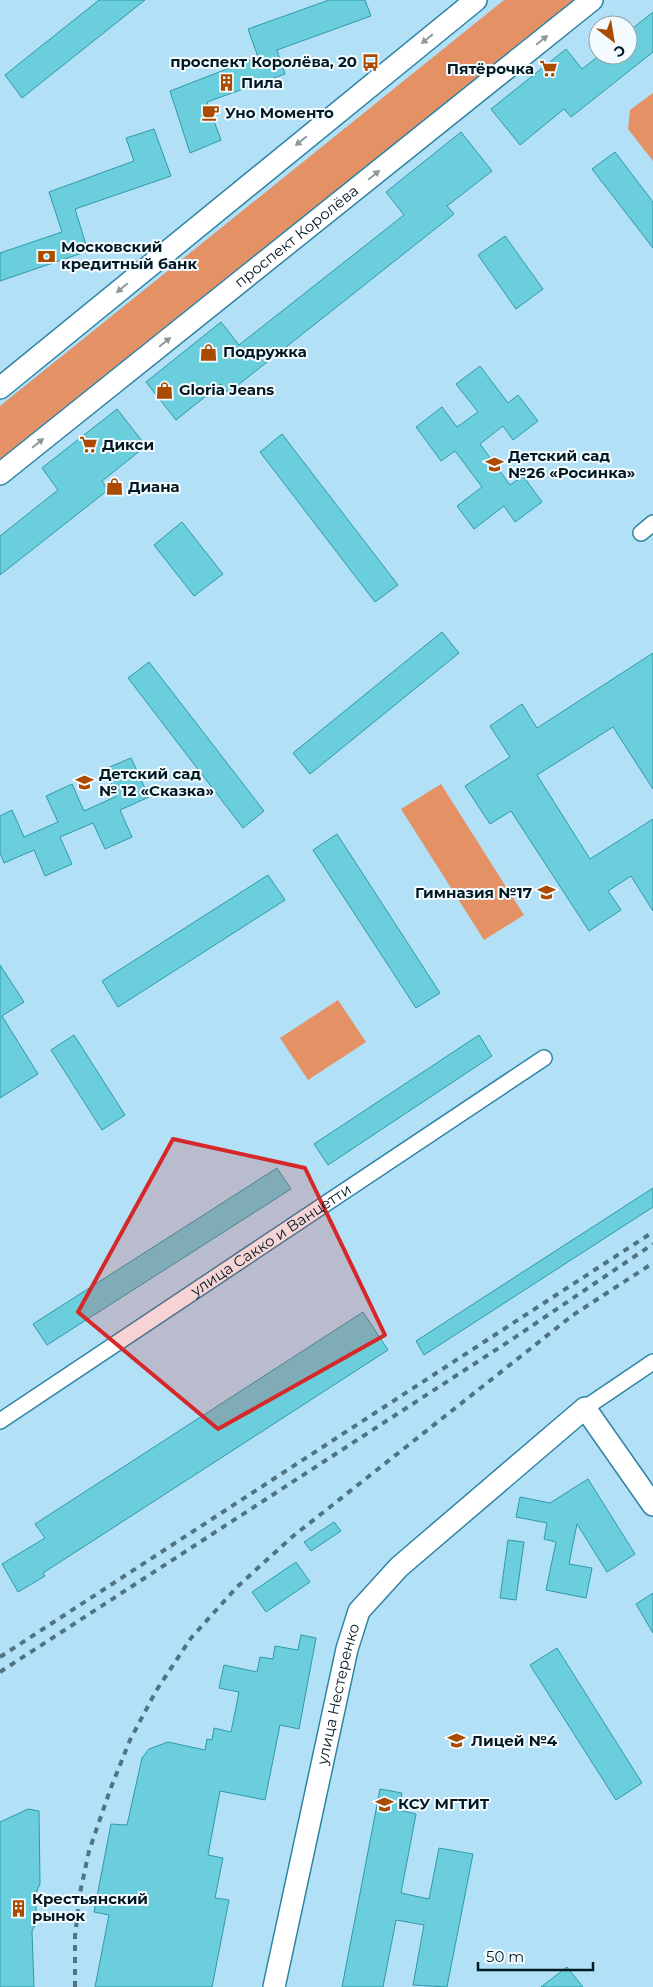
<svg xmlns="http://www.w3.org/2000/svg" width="653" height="1987" viewBox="0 0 653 1987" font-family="Montserrat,sans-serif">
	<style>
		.green { fill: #e49165 }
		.building { fill: #6bcedd; stroke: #2f99a7 }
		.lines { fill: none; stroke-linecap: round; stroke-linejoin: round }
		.street-casing { stroke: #2f84a6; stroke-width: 18 }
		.secondary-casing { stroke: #2f84a6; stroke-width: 24 }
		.street { stroke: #fff; stroke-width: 15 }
		.secondary { stroke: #fff; stroke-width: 21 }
		.rail { stroke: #507382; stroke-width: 4; stroke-dasharray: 6 6; stroke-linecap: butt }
		.oneway { fill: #8d989c }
		.marked { fill: #d62828; fill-opacity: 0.2; stroke: #d62828; stroke-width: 4; stroke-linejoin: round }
		.labels { text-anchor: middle; stroke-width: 4; stroke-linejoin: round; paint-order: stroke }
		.poi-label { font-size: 15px; font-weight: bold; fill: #011923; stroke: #f4fbff; text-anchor: start }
		.street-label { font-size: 15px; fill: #011923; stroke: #f4fbff }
	</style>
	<rect width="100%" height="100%" fill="#b2e1f7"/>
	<path class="green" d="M504 0H582L0 466V406Z
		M653 93V161L628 129 630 110Z
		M441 784 524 915 484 940 401 809Z
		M338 1000 366 1042 308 1080 280 1038Z"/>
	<path class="building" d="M99 0H145L22 98 5 75Z
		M329 0H365L371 16 277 50 285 74 207 102 221 140 190 153 170 91 258 57 248 29Z
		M653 12V52L571 117 564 109 520 145 491 109 566 49 582 69 600 55H628V32Z
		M154 129 171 176 75 209 88 251 0 281V253L62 232 49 192 134 161 126 138Z
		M461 132 492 171 447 206 454 214 228 393 221 384 176 420 146 382 221 322 239 345 404 215 386 192Z
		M615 152 653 202V248L592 169Z
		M505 236 543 289 516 309 478 255Z
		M480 366 508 403 518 395 538 421 513 440 503 426 480 444 510 485 523 476 542 502 515 522 504 506 474 529 457 506 482 487 455 451 441 461 416 427 442 407 457 427 478 412 456 384Z
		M117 409 146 446 102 481 108 490 0 575V536L58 490 42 468Z
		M282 434 398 585 375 602 260 452Z
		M182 522 223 574 194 596 154 545Z
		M442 632 459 653 310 774 293 753Z
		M653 653V789L613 727 537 775 590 859 653 819V911L631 876 608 891 621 910 589 931 511 811 490 824 465 786 510 757 490 726 522 704 537 728Z
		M149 662 264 811 243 828 128 678Z
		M131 758 149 797 120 810 132 837 105 849 93 823 60 837 72 864 45 876 34 850 4 863 0 853V816L12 810 24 837 58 822 46 796 72 784 84 811 117 796 105 769Z
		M337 834 440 993 416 1008 313 850Z
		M268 875 285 900 118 1007 102 981Z
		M0 965 24 1002 2 1016 38 1074 0 1098Z
		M74 1035 125 1115 102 1130 51 1050Z
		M479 1035 492 1056 328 1165 314 1144Z
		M277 1168 291 1189 47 1345 33 1324Z
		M653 1188V1207L424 1355 416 1341Z
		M363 1312 388 1350 43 1573 45 1576 18 1592 2 1564 45 1538 35 1524Z
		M588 1479 635 1554 607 1572 577 1524 569 1564 592 1568 586 1598 546 1590 556 1542 544 1539 547 1523 516 1517 520 1497 550 1503Z
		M334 1522 341 1531 311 1551 304 1542Z
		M508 1540 524 1542 516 1600 500 1598Z
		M296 1562 310 1582 266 1612 252 1592Z
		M653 1593V1633L636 1604Z
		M301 1635 316 1638 299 1729 280 1725 265 1800 220 1791 208 1855 223 1858 215 1898 229 1900 212 1987H95L109 1915 94 1912 111 1824 127 1825 142 1758 149 1749 168 1742 205 1750 207 1739 212 1740 214 1728 231 1732 239 1692 219 1688 224 1665 257 1672 260 1657 273 1659 275 1646 298 1650Z
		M557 1648 642 1783 616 1800 530 1665Z
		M380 1789 402 1793 399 1810 416 1814 401 1893 429 1899 439 1848 473 1854 447 1987 413 1985 424 1925 396 1920 383 1987H342Z
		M28 1809 39 1811 40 1884 36 1893V1924L32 1931 34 1987H0V1822Z
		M567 1967 583 1987H541Z"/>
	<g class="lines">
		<defs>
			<g id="street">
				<path d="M641 533 653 523"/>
				<path d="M585 1408 653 1362"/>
				<path id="s1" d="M0 1421 544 1058"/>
			</g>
			<g id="secondary">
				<path d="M0 388 476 0"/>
				<path id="s2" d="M0 474 592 0"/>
				<path id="s3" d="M274 1987 347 1649 359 1611 399 1567 585 1408 653 1505"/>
			</g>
		</defs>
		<use href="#street" class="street-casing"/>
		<use href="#secondary" class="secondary-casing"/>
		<use href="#street" class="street"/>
		<use href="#secondary" class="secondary"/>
		<path class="rail" d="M0 1657 653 1232
			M0 1672 511 1340 653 1244
			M75 1987V1936L80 1893 89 1851 110 1790 130 1740 156 1691 191 1638 237 1587 292 1537 573 1315 653 1263"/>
	</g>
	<defs><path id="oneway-solid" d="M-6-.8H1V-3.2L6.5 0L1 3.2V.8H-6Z" transform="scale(1.25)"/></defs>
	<g class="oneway">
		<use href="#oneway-solid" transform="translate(427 39) rotate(141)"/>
		<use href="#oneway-solid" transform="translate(542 40) rotate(-39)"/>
		<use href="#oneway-solid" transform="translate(301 141) rotate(141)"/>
		<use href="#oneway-solid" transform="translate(374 175) rotate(-39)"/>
		<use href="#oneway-solid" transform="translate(122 288) rotate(140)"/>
		<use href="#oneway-solid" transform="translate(165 342) rotate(-39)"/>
		<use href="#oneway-solid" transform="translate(38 443) rotate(-39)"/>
	</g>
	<path class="marked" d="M173 1139 305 1168 385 1335 218 1429 78 1312Z"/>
	<defs>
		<symbol id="bus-bare" viewBox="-9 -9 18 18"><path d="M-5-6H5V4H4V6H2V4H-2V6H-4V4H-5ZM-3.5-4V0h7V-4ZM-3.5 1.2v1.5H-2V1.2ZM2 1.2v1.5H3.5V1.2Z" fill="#aa4b00" stroke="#f4fbff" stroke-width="2.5" paint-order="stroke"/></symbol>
		<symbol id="supermarket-bare" viewBox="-9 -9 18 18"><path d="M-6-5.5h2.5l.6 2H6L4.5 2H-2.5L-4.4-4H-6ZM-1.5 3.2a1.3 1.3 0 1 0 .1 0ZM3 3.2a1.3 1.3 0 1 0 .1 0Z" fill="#aa4b00" stroke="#f4fbff" stroke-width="2.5" paint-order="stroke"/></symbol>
		<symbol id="building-bare" viewBox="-9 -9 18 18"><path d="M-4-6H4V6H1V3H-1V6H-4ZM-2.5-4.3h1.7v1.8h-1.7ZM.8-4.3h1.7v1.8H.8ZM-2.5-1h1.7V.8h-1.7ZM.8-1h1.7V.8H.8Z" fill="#aa4b00" stroke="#f4fbff" stroke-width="2.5" paint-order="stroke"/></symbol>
		<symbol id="cafe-bare" viewBox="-9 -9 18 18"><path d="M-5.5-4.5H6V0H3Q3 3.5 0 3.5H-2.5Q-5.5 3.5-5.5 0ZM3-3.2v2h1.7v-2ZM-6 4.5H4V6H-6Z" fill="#aa4b00" stroke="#f4fbff" stroke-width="2.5" paint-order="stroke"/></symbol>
		<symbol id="bank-bare" viewBox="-9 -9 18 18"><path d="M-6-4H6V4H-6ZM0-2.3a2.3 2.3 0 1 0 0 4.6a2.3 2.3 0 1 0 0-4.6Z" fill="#aa4b00" stroke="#f4fbff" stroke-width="2.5" paint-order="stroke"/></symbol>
		<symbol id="shop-bare" viewBox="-9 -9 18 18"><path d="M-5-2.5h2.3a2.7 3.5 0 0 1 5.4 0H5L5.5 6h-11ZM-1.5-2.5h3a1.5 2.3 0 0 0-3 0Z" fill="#aa4b00" stroke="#f4fbff" stroke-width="2.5" paint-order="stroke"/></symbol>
		<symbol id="school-bare" viewBox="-9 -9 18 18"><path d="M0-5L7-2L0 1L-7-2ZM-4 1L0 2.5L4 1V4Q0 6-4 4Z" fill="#aa4b00" stroke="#f4fbff" stroke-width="2.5" paint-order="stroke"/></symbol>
		<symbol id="university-bare" viewBox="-9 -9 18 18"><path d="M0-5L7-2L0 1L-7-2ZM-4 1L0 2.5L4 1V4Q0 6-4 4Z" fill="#aa4b00" stroke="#f4fbff" stroke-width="2.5" paint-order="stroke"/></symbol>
	</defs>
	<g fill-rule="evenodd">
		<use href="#bus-bare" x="358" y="50" width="25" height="25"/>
		<use href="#supermarket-bare" x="536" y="56" width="25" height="25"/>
		<use href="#building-bare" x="214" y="70" width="25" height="25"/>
		<use href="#cafe-bare" x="198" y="100" width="25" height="25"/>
		<use href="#bank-bare" x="34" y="244" width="25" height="25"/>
		<use href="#shop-bare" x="196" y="340" width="25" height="25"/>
		<use href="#shop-bare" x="152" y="378" width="25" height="25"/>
		<use href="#supermarket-bare" x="76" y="432" width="25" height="25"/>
		<use href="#school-bare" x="482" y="452" width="25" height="25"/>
		<use href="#shop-bare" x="102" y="474" width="25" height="25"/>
		<use href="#school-bare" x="72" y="770" width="25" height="25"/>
		<use href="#school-bare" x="534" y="880" width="25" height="25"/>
		<use href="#school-bare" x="444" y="1728" width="25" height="25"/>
		<use href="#university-bare" x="372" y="1792" width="25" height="25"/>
		<use href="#building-bare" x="6" y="1896" width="25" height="25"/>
	</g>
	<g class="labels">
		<g class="poi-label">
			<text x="357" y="67" text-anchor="end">проспект Королёва, 20</text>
			<text x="534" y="74" text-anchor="end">Пятёрочка</text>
			<text x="241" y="88">Пила</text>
			<text x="225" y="118">Уно Моменто</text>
			<text x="61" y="252">Московский<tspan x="61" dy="17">кредитный банк</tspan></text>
			<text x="223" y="357">Подружка</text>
			<text x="179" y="395">Gloria Jeans</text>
			<text x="102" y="450">Дикси</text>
			<text x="508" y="461">Детский сад<tspan x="508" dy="17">№26 «Росинка»</tspan></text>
			<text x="128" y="492">Диана</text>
			<text x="99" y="779">Детский сад<tspan x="99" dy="17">№ 12 «Сказка»</tspan></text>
			<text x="532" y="898" text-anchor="end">Гимназия №17</text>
			<text x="471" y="1746">Лицей №4</text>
			<text x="398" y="1809">КСУ МГТИТ</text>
			<text x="32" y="1904">Крестьянский<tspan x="32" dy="17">рынок</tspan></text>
		</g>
		<g class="street-label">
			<text dy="5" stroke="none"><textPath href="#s2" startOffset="380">проспект Королёва</textPath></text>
			<text dy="5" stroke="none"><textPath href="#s1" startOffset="326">улица Сакко и Ванцетти</textPath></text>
			<text dy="5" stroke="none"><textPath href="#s3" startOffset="300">улица Нестеренко</textPath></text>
		</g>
	</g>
	<g transform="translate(613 40) rotate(149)"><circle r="24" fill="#f4fbff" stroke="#93a1a7"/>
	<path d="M0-4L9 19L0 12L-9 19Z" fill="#aa4b00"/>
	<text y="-8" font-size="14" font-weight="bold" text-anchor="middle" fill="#011923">С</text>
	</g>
	<path d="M478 1962v8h115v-8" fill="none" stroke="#011923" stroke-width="2.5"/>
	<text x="486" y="1962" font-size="15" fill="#011923" stroke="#f4fbff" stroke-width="4" paint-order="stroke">50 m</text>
</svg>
